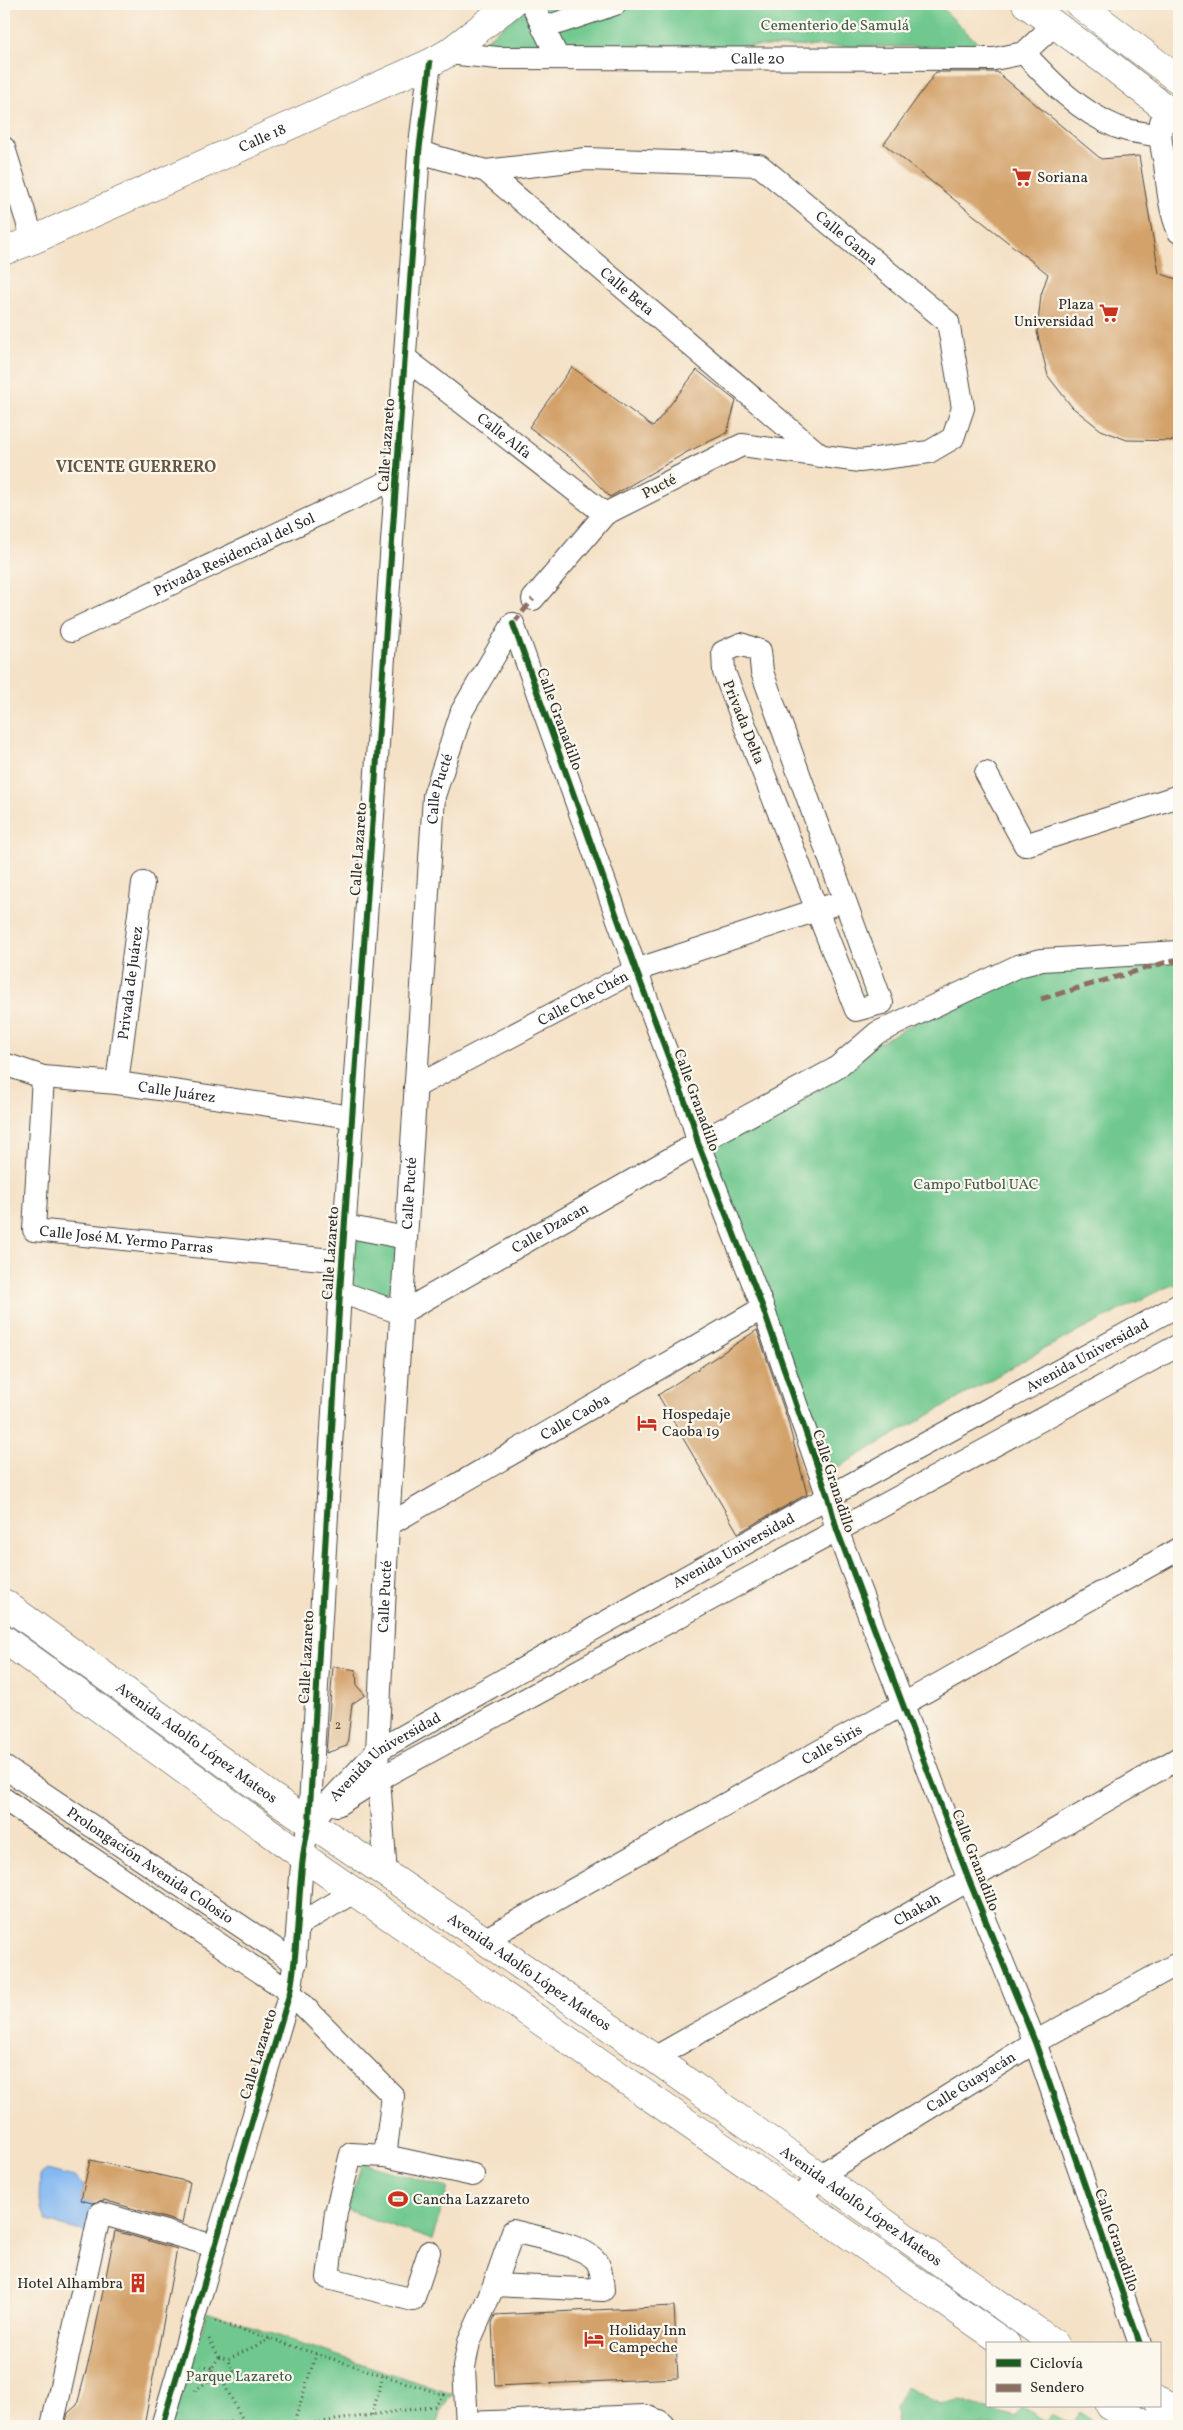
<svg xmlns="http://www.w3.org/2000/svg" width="1183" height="2430" viewBox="0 0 1183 2430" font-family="Vollkorn,serif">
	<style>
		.green { fill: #6fc88e; stroke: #4d7a5c }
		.water { fill: #84b8f2; stroke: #58728e }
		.building { fill: #d3a26b }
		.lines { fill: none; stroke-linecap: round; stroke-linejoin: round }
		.minor-casing { stroke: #494642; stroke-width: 24 }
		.major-casing { stroke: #494642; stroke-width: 29 }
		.path { stroke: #494642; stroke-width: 3; stroke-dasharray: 1 4; stroke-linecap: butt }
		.minor { stroke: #fff; stroke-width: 22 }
		.major { stroke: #fff; stroke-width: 28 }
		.quiet { stroke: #8d6e63; stroke-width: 5; stroke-dasharray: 10 5; stroke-linecap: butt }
		.cycleway-casing { stroke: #fbf7ec; stroke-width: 9 }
		.cycleway { stroke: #1b5e20; stroke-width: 6 }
		.labels { text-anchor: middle; stroke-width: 4.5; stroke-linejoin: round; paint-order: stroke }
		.number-label { font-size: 12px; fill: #55493b }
		.park-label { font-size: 15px; fill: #3f5a49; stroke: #fbf7ec }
		.street-label { font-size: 15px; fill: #2b2b2b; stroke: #fbf7ec }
		.poi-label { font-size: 15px; fill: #2b2b2b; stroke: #fbf7ec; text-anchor: start }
		.neighbourhood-label { font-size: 16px; font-weight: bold; fill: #665541; stroke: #fbf7ec }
	</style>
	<rect width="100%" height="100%" fill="#fbf7ec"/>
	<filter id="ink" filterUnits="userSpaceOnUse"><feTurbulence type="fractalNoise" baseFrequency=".02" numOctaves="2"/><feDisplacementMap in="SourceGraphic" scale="10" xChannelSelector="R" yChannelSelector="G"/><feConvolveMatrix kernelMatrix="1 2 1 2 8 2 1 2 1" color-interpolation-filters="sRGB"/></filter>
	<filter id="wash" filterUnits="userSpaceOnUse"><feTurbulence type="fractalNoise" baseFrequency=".0096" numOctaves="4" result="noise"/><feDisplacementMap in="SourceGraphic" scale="20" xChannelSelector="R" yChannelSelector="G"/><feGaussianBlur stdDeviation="1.12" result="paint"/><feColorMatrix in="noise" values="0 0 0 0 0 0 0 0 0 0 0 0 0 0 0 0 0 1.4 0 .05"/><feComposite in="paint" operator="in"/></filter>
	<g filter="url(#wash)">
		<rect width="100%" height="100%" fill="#f4e1c6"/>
		<path class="green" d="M532 4H938L982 47 479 45Z
			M1179 952V1283L1162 1289 1042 1350 833 1470 698 1143 1018 966Z
			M347 1230 403 1241 398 1309 344 1289Z
			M362 2163 448 2188 432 2240 347 2210Z
			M207 2312 452 2394 440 2413 436 2426H171Z
			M906 2387 940 2404 958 2400 1015 2418 1022 2408 1046 2421 1052 2414 1071 2424 1079 2412 1101 2426H896L895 2408Z"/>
		<path class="water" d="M47 2170 74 2177 84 2186 81 2200 93 2203 101 2215 86 2232 46 2222 39 2198 40 2175Z"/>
		<g id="blocks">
			<path class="building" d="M936 72H997L1101 159 1139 156 1159 273 1179 280V441L1127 440 1101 430 1072 407 1048 376 1037 332 1041 295 1048 274 884 144Z
				M572 367 653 427 697 370 736 401 727 433 687 452 610 497 575 461 529 427Z
				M757 1330 787 1418 807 1494 738 1533 658 1395Z
				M333 1666 356 1670 357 1686 365 1695 352 1704 347 1746 326 1753Z
				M90 2160 190 2182 182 2223 104 2200 92 2203 81 2200Z
				M115 2231 177 2249 144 2426H65L68 2413 77 2405 90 2356Z
				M674 2306 678 2378 495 2386 492 2323 495 2315Z"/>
		</g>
	</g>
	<g filter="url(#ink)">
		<use href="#blocks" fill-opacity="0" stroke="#494642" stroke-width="1"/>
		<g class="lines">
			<defs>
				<g id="minor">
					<path d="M532 4 558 58"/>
					<path d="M543 28 615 4"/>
					<path id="s1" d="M448 53 498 58 994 59 1024 53 1055 24"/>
					<path d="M1024 53C1052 83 1078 111 1117 127 1130 132 1145 133 1159 136"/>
					<path d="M1161 122C1159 137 1162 149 1165 164 1168 188 1169 209 1179 232"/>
					<path d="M4 148 33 240"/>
					<path id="s2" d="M419 152 486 171 821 456"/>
					<path id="s3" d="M486 171 586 159 759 165 948 322 963 408 953 438 929 452 860 461 742 445 605 514 533 599"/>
					<path id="s4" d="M405 358 605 514"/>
					<path d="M513 624 636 970 693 1123 698 1143 763 1308 828 1497 837 1530 969 1880 1035 2042 1140 2344"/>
					<path id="s5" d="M71 631 396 478"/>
					<path d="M741 644 760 651 762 672 882 1003 856 1010 724 672 723 652Z"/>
					<path d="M986 773 1025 845 1179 796"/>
					<path id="s6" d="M4 1064 43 1077 117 1083 352 1117"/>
					<path id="s7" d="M43 1077 34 1230 342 1261"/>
					<path id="s8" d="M117 1083 143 883"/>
					<path id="s9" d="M415 1087 636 970 832 905"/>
					<path d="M345 1226 406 1238"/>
					<path id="s10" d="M340 1292 401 1313 698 1143 835 1069 877 1033 1018 966 1042 960 1179 952"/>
					<path id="s11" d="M388 1525 763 1308"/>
					<path id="s12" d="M4 1767 296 1963"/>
					<path d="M4 1799 290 1992 393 2096 385 2156"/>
					<path d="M337 1805 379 1779 1179 1345"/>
					<path id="s13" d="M309 1823 377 1751 828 1497 1179 1305"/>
					<path id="s14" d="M386 1874 377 1751 388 1525 434 796 462 711 513 624"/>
					<path d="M298 1925 354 1892"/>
					<path id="s15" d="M484 1940 1179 1549"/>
					<path id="s16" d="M654 2058 969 1880 1179 1758"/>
					<path id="s17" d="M799 2200 819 2176 1035 2042 1179 1963"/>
					<path d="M429 2252 413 2300 328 2278 336 2212 351 2154 385 2156 473 2175"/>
					<path d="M1159 2398 1173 2426"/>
					<path d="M467 2423 645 2416 659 2421 664 2426"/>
					<path d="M52 2426 100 2213 214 2246"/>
					<path d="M162 2426 290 1992C301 1936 296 1879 309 1823L340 1292 419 152 430 63"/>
					<path d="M467 2426 464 2367 469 2342 494 2285 513 2231C533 2237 592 2245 599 2266 602 2273 602 2282 603 2290L494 2285"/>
				</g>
				<g id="major">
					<path d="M1026 4 1109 64 1179 119"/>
					<path d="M1079 4 1179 80"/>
					<path id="s18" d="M4 251 33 240 430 63 448 53 511 4"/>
					<path id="s19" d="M4 1603 269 1795 484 1940 654 2058 1055 2344"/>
					<path d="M4 1639 301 1855 1006 2344"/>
					<path d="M1159 2400 1179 2410"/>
					<path d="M1110 2406 1151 2426"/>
				</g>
			</defs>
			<use href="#minor" class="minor-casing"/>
			<use href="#major" class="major-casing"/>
			<path class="path" d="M215 2321 444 2395 435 2406 293 2426
				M209 2339 219 2357 228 2359
				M219 2357 212 2368 214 2376 223 2382
				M201 2365 212 2368
				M195 2391 214 2376
				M372 2415 383 2375
				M216 2426 217 2424 231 2422 238 2426
				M246 2426 223 2382 232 2376 234 2371 228 2359 270 2339
				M293 2426 316 2354"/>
			<use href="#minor" class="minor"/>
			<use href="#major" class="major"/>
			<path class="quiet" d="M513 624 533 599
				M1041 999 1174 960 1179 963"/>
			<defs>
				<path id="cycleway" d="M513 624 636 970 693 1123 698 1143 763 1308 828 1497 837 1530 969 1880 1035 2042 1140 2344
					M162 2426 290 1992C301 1936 296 1879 309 1823L340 1292 419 152 430 63"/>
			</defs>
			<use href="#cycleway" class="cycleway-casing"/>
			<use href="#cycleway" class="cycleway"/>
		</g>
	</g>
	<defs>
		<symbol id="supermarket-bare" viewBox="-9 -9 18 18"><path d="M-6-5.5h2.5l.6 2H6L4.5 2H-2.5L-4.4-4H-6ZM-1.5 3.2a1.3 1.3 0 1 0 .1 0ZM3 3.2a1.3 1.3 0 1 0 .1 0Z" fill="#c8321e" stroke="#fbf7ec" stroke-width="2.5" paint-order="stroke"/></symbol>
		<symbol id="hotel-bare" viewBox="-9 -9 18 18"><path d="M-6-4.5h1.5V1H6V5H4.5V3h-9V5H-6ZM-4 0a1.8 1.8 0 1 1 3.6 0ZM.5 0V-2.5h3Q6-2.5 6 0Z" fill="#c8321e" stroke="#fbf7ec" stroke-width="2.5" paint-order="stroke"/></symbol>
		<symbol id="stadium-bare" viewBox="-9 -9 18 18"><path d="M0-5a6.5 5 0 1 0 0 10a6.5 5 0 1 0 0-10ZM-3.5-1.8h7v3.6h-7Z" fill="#c8321e" stroke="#fbf7ec" stroke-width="2.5" paint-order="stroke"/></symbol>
		<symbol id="building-bare" viewBox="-9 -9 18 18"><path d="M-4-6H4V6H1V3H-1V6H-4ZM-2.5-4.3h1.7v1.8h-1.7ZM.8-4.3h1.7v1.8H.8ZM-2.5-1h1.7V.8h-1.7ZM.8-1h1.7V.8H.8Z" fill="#c8321e" stroke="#fbf7ec" stroke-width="2.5" paint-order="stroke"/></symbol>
	</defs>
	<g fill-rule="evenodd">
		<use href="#supermarket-bare" x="1008" y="163" width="28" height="28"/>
		<use href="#supermarket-bare" x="1095" y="299" width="28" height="28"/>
		<use href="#hotel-bare" x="633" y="1409" width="28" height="28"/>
		<use href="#stadium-bare" x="384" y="2185" width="28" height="28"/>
		<use href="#building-bare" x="124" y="2269" width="28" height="28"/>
		<use href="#hotel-bare" x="580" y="2325" width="28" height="28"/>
	</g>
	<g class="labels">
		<g class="number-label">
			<text x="338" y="1729">2</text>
		</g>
		<g class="park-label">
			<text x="835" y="30">Cementerio de Samulá</text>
			<text x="976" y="1189">Campo Futbol UAC</text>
			<text x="239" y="2381">Parque Lazareto</text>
		</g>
		<g class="street-label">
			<text dy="5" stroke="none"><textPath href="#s1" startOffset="310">Calle 20</textPath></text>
			<text dy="5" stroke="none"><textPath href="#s18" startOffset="282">Calle 18</textPath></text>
			<text dy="5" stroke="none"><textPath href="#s3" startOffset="388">Calle Gama</textPath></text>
			<text dy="5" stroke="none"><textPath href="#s2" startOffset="255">Calle Beta</textPath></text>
			<text dy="5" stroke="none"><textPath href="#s4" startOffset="126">Calle Alfa</textPath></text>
			<text transform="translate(386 445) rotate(-86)" y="5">Calle Lazareto</text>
			<text transform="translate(659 486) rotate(-27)" y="5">Pucté</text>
			<text dy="5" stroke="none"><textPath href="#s5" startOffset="180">Privada Residencial del Sol</textPath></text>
			<text transform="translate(560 719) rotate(70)" y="5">Calle Granadillo</text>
			<text transform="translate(744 722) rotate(68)" y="5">Privada Delta</text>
			<text dy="5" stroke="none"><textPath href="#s14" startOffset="1088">Calle Pucté</textPath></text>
			<text transform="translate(358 849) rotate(-86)" y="5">Calle Lazareto</text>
			<text dy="5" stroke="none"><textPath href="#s8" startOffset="101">Privada de Juárez</textPath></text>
			<text dy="5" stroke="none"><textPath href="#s9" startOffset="190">Calle Che Chén</textPath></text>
			<text dy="5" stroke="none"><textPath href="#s6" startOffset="176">Calle Juárez</textPath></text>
			<text transform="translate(697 1100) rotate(70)" y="5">Calle Granadillo</text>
			<text dy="5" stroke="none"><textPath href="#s14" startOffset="682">Calle Pucté</textPath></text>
			<text dy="5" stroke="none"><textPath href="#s10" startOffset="236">Calle Dzacan</textPath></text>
			<text dy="5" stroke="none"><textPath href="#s7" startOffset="246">Calle José M. Yermo Parras</textPath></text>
			<text transform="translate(330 1253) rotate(-86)" y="5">Calle Lazareto</text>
			<text dy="5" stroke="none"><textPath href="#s13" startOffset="912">Avenida Universidad</textPath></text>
			<text dy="5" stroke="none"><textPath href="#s11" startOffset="216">Calle Caoba</textPath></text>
			<text transform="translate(834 1481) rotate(72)" y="5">Calle Granadillo</text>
			<text dy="5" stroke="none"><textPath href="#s13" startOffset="508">Avenida Universidad</textPath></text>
			<text dy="5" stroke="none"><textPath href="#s14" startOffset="278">Calle Pucté</textPath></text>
			<text transform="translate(306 1657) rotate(-87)" y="5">Calle Lazareto</text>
			<text dy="5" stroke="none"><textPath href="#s19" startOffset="238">Avenida Adolfo López Mateos</textPath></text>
			<text dy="5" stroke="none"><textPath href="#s15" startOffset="399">Calle Siris</textPath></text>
			<text dy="5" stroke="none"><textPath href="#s13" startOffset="102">Avenida Universidad</textPath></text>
			<text transform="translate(976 1860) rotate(69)" y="5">Calle Granadillo</text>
			<text dy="5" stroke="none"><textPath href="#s12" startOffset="176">Prolongación Avenida Colosio</textPath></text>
			<text dy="5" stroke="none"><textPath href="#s16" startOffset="302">Chakah</textPath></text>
			<text dy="5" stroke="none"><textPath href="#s19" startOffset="642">Avenida Adolfo López Mateos</textPath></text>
			<text transform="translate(258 2054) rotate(-73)" y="5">Calle Lazareto</text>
			<text dy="5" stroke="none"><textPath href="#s17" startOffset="210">Calle Guayacán</textPath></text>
			<text dy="5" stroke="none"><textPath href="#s19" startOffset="1048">Avenida Adolfo López Mateos</textPath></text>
			<text transform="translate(1117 2240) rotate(71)" y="5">Calle Granadillo</text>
		</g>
		<g class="poi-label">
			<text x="1037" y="182">Soriana</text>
			<text x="1094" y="309" text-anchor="end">Plaza<tspan x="1094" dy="17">Universidad</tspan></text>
			<text x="662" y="1419">Hospedaje<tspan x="662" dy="17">Caoba 19</tspan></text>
			<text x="413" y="2204">Cancha Lazzareto</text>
			<text x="123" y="2288" text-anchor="end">Hotel Alhambra</text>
			<text x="609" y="2335">Holiday Inn<tspan x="609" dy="17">Campeche</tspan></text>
		</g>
		<g class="neighbourhood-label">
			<text x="136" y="472">VICENTE GUERRERO</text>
		</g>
	</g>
	<rect width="1183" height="2430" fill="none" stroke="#fbf7ec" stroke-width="20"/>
	<rect x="986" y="2342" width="175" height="65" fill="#fbf7ec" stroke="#a8a59f"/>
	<rect x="996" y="2359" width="25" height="8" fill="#1b5e20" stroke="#a8a59f"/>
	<text x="1030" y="2368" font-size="15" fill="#2b2b2b">Ciclovía</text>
	<rect x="996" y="2384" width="25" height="8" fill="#8d6e63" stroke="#a8a59f"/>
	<text x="1030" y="2392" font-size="15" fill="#2b2b2b">Sendero</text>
</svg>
